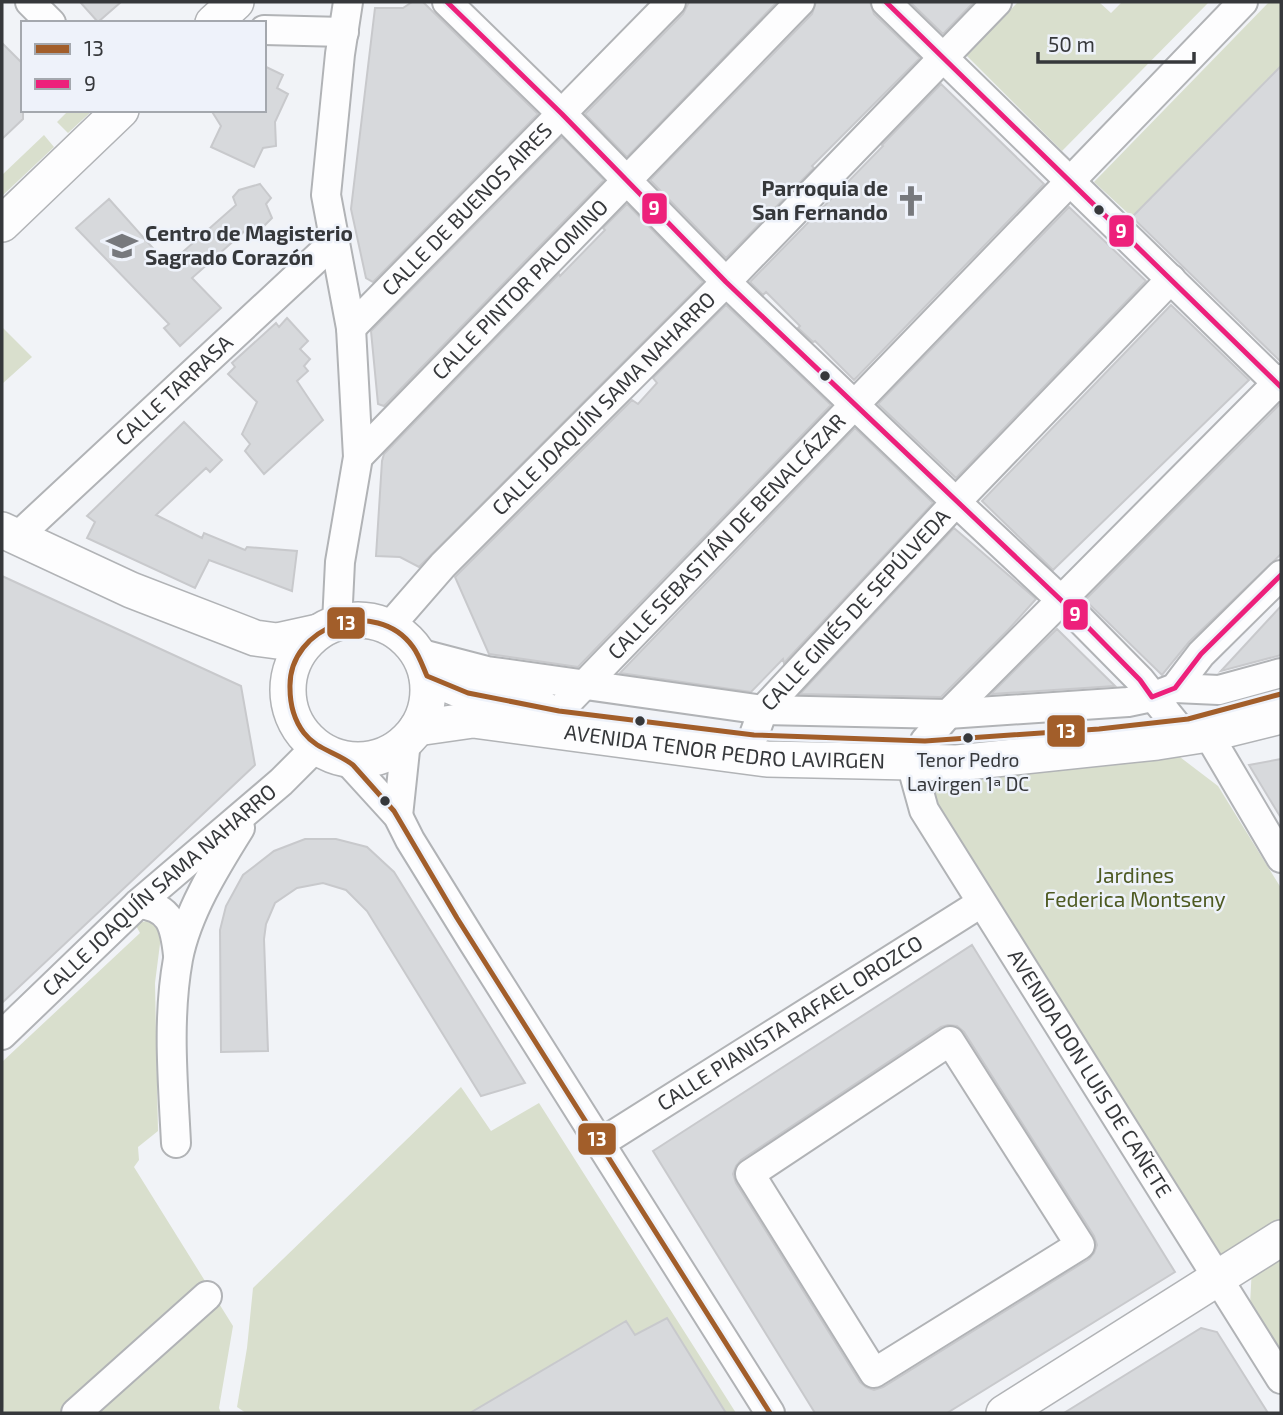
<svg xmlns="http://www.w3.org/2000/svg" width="1283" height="1415" viewBox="0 0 1283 1415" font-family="'Exo 2',sans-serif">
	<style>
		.green { fill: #d9dfcd }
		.building { fill: #d7d9dc; stroke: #c8c9cc; stroke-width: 2; fill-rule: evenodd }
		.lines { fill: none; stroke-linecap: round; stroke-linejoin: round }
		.minor-casing { stroke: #b1b3b6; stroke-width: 32 }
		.major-casing { stroke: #b1b3b6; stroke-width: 38 }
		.minor { stroke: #fdfdfe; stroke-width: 28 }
		.major { stroke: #fdfdfe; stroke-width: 35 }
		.bus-1-casing { stroke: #eef2fa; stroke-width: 10 }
		.bus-2-casing { stroke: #eef2fa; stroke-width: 10 }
		.bus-1 { stroke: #a25e2a; stroke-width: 5 }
		.bus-2 { stroke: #ed207b; stroke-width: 5 }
		.bus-dot { fill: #36383b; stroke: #eef2fa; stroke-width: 2.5 }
		.labels { text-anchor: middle; stroke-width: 5; stroke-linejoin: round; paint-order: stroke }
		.bus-label { font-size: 19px; fill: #36383b; stroke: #eef2fa }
		.poi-label { font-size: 21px; font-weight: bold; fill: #36383b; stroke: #eef2fa; text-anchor: end }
		.street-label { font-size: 21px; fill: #36383b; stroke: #eef2fa }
		.park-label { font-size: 21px; fill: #4e5a22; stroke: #eef2fa }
		.line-badge { stroke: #eef2fa; stroke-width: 2.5 }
		.badge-label { font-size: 19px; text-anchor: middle; font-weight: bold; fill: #fff }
	</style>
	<rect width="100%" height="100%" fill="#f1f3f7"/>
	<path class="green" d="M1018 2H1099L1111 13 1122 2H1209L1062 151 966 55Z
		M1269 2H1281V66L1132 217 1094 182Z
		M69 110H93L68 133 57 122Z
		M44 135 54 147 2 196V175Z
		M2 327 32 357 2 384Z
		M1172 751 1218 786 1281 888V1226L1222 1256 942 814 930 785 944 773Z
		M150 920 157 925 161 936 155 983 158 1131 138 1147 139 1160 134 1167 233 1326 219 1408 221 1413H4L2 1400V1062L140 933 135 924Z
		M461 1087 491 1131 539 1103 736 1413H246L237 1407 247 1348 253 1288Z
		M1281 1248V1355L1250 1305 1252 1267Z"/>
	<path class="building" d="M80 2H121L98 22Z
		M412 2H423L538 114 373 282 366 278 351 209 375 8H403Z
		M689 2H777L627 157 585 114 683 14Z
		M816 2H870L874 14 920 58 812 166 814 168 726 258 650 180 812 14Z
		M910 2H974L943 34Z
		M2 43 23 64V119L2 139Z
		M264 66 283 75 277 88 288 94 275 122 276 146 263 148 254 167 211 147 221 126 211 110H264Z
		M1281 66V362L1132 217Z
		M941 84 1044 184 854 380 815 341 813 342 798 328 800 326 766 292 763 295 750 282 883 146 882 145Z
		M562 137 604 180 384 406 378 404 371 331Z
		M260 184 271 198 266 204 272 218 264 226 247 229 192 278 221 308 180 346 164 328 169 324 76 228 109 199 168 265 236 205 233 197 239 190Z
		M627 204 703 282 419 567 400 557 376 556 382 461 384 454 559 274 560 276 605 230 603 228Z
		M1069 207 1146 281 956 478 878 404Z
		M726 305 831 405 578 667 489 654 455 577 632 400 638 404 657 383 653 378Z
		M1171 305 1249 380 1053 570 982 501Z
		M287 318 308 341 300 349 310 359 304 366 308 371 297 381 323 420 264 474 245 451 250 444 242 434 257 402 228 374 235 367 232 363 276 323 279 327Z
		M1281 403V554L1189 642 1162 675 1085 600Z
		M184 422 222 460 210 472 206 468 156 515 202 538 204 533 245 550 247 547 297 551 292 591 209 560 195 588 87 538 95 522 87 516Z
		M855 428 933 503 784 663 783 659 751 692 620 673Z
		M954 528 1036 599 1008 630 941 697 800 694Z
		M2 576 241 686 255 765 2 1003Z
		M1281 606V655L1221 671Z
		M1057 629 1115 686 991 694 1025 660Z
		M1281 759V818L1249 765Z
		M305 839H336L367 847 394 872 525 1083 481 1096 367 911 346 890 323 883 297 888 275 903 266 924 264 939 268 1051 221 1052 220 930 226 906 243 875 274 851Z
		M972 945 1175 1272 947 1413H815L653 1151ZM948 1025 957 1026 964 1032 1094 1236 1097 1245 1094 1253 1089 1259 883 1387 874 1390 866 1387 860 1382 736 1183 733 1174 736 1166 741 1160 941 1027Z
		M667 1318 726 1413H470L626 1321 635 1335Z
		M1201 1328 1217 1332 1268 1413H1064Z"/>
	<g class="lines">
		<defs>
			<g id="minor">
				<path d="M30 2 51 23"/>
				<path d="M447 2 562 114 726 282 956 502 1062 601 1140 680 1186 737"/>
				<path d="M886 2 1281 387"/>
				<path d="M264 30 344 32"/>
				<path id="s1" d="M351 328 671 2"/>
				<path id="s2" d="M358 457 800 2"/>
				<path id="s3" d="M17 537 333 243"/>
				<path d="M337 623 340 562 358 457 351 328 326 195 340 54 348 2"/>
				<path id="s4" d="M389 627 443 565 726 282 997 2"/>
				<path d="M418 653 487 671 763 710 948 714 1128 702 1152 697 1175 688 1201 654 1281 575"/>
				<path d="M1175 688 1219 690 1281 673"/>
				<path id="s5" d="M559 711 1243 2"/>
				<path d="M1208 734 1281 858"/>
				<path id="s6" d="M754 735 763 710 956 502 1171 279"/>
				<path d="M925 741 948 714 1281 379"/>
				<path d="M346 759 398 816 410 840 473 942 770 1413"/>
				<path id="s7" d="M911 763 924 810 1281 1379"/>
				<path d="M398 816 406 741"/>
				<path d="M138 904C171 906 175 927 178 955"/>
				<path id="s8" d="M2 1035 138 904 281 782 317 746"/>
				<path d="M950 1041 1080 1245 874 1373 750 1174Z"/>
				<path d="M176 1143C173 1082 167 1020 178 959 187 913 215 868 240 828"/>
				<path id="s9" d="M599 1144 981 903"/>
				<path d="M76 1413 207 1296"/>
			</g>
			<g id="major">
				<path d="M213 23 236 2"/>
				<path d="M2 224 121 110"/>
				<path d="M2 530 131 590 255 638 277 641 318 632"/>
				<circle cx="358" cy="690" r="70"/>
				<path d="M427 676 468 693 542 708"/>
				<path id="s10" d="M417 728 473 720 767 759 957 763 1157 742 1208 734 1281 716"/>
				<path d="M1004 1413 1281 1238"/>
			</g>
		</defs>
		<use href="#minor" class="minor-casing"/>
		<use href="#major" class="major-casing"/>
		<use href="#minor" class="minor"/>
		<use href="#major" class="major"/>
		<defs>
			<path id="bus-1" d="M770 1413 457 918 394 811 353 765C337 752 317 750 304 733 294 720 290 705 290 688 288 625 376 596 413 647 419 655 423 667 427 676L468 693 559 711 754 735 925 741 1099 729 1188 719 1281 694"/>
			<path id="bus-2" d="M447 2 562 114 726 282 1062 601 1140 680 1152 697 1175 688 1201 654 1281 575
				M886 2 1281 387"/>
		</defs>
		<use href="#bus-1" class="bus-1-casing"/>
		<use href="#bus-2" class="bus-2-casing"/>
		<use href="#bus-1" class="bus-1"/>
		<use href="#bus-2" class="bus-2"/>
	</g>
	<defs>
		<symbol id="church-bare" viewBox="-9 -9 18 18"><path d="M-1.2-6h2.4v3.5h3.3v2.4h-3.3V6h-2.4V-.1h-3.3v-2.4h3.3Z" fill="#77797d" stroke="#eef2fa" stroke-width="2.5" paint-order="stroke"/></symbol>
		<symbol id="university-bare" viewBox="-9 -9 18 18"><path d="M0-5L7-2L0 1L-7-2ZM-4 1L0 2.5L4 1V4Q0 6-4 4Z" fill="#77797d" stroke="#eef2fa" stroke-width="2.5" paint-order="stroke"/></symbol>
	</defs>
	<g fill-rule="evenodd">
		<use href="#church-bare" x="889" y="179" width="44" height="44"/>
		<use href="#university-bare" x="100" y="224" width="44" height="44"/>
	</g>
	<g class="bus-dot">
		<circle cx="1099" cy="210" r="6"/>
		<circle cx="825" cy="376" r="6"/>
		<circle cx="640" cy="721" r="6"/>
		<circle cx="968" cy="738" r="6"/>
		<circle cx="385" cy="801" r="6"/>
	</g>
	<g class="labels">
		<g class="bus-label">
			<text x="968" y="767">Tenor Pedro<tspan x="968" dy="24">Lavirgen 1ª DC</tspan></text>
		</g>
		<g class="poi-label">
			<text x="888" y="196">Parroquia de<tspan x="888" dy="24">San Fernando</tspan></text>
			<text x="145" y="241" text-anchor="start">Centro de Magisterio<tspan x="145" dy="24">Sagrado Corazón</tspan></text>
		</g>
		<g class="street-label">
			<text dy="7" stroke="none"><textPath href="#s1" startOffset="166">CALLE DE BUENOS AIRES</textPath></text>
			<text dy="7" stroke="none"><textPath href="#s2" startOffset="233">CALLE PINTOR PALOMINO</textPath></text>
			<text dy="7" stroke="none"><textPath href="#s3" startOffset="215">CALLE TARRASA</textPath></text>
			<text dy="7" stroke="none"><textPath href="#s4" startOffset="310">CALLE JOAQUÍN SAMA NAHARRO</textPath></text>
			<text dy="7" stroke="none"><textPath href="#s5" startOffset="242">CALLE SEBASTIÁN DE BENALCÁZAR</textPath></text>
			<text dy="7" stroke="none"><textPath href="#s6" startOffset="163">CALLE GINÉS DE SEPÚLVEDA</textPath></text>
			<text dy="7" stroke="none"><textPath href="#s10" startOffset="310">AVENIDA TENOR PEDRO LAVIRGEN</textPath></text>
			<text dy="7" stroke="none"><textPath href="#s8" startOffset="214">CALLE JOAQUÍN SAMA NAHARRO</textPath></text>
			<text dy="7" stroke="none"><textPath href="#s9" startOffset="226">CALLE PIANISTA RAFAEL OROZCO</textPath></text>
			<text dy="7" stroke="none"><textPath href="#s7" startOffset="360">AVENIDA DON LUIS DE CAÑETE</textPath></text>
		</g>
		<g class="park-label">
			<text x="1135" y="883">Jardines<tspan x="1135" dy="24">Federica Montseny</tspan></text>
		</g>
	</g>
	<g class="line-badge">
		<rect x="641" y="192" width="27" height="33" rx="7" fill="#ed207b"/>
		<rect x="1108" y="214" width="27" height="34" rx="7" fill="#ed207b"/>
		<rect x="1062" y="598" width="27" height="33" rx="7" fill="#ed207b"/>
		<rect x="326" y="606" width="40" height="34" rx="7" fill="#a25e2a"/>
		<rect x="1046" y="714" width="40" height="34" rx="7" fill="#a25e2a"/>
		<rect x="577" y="1122" width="40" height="34" rx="7" fill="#a25e2a"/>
	</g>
	<g class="badge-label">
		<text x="654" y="215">9</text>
		<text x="1121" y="238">9</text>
		<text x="1075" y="621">9</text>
		<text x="346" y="630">13</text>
		<text x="1066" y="738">13</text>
		<text x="597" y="1146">13</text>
	</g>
	<rect width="1283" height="1415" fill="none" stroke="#36383b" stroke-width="7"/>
	<rect x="21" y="21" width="245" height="91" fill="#eef2fa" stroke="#a4a8ae" stroke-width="2"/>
	<rect x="35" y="44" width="35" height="10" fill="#a25e2a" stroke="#a4a8ae" stroke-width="2"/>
	<text x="84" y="56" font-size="21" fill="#36383b">13</text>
	<rect x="35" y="79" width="35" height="10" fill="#ed207b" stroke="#a4a8ae" stroke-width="2"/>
	<text x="84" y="91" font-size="21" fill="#36383b">9</text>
	<path d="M1038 52v10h156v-10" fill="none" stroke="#36383b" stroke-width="3.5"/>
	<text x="1048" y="52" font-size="21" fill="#36383b" stroke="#eef2fa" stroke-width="5" paint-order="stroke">50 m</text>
</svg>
